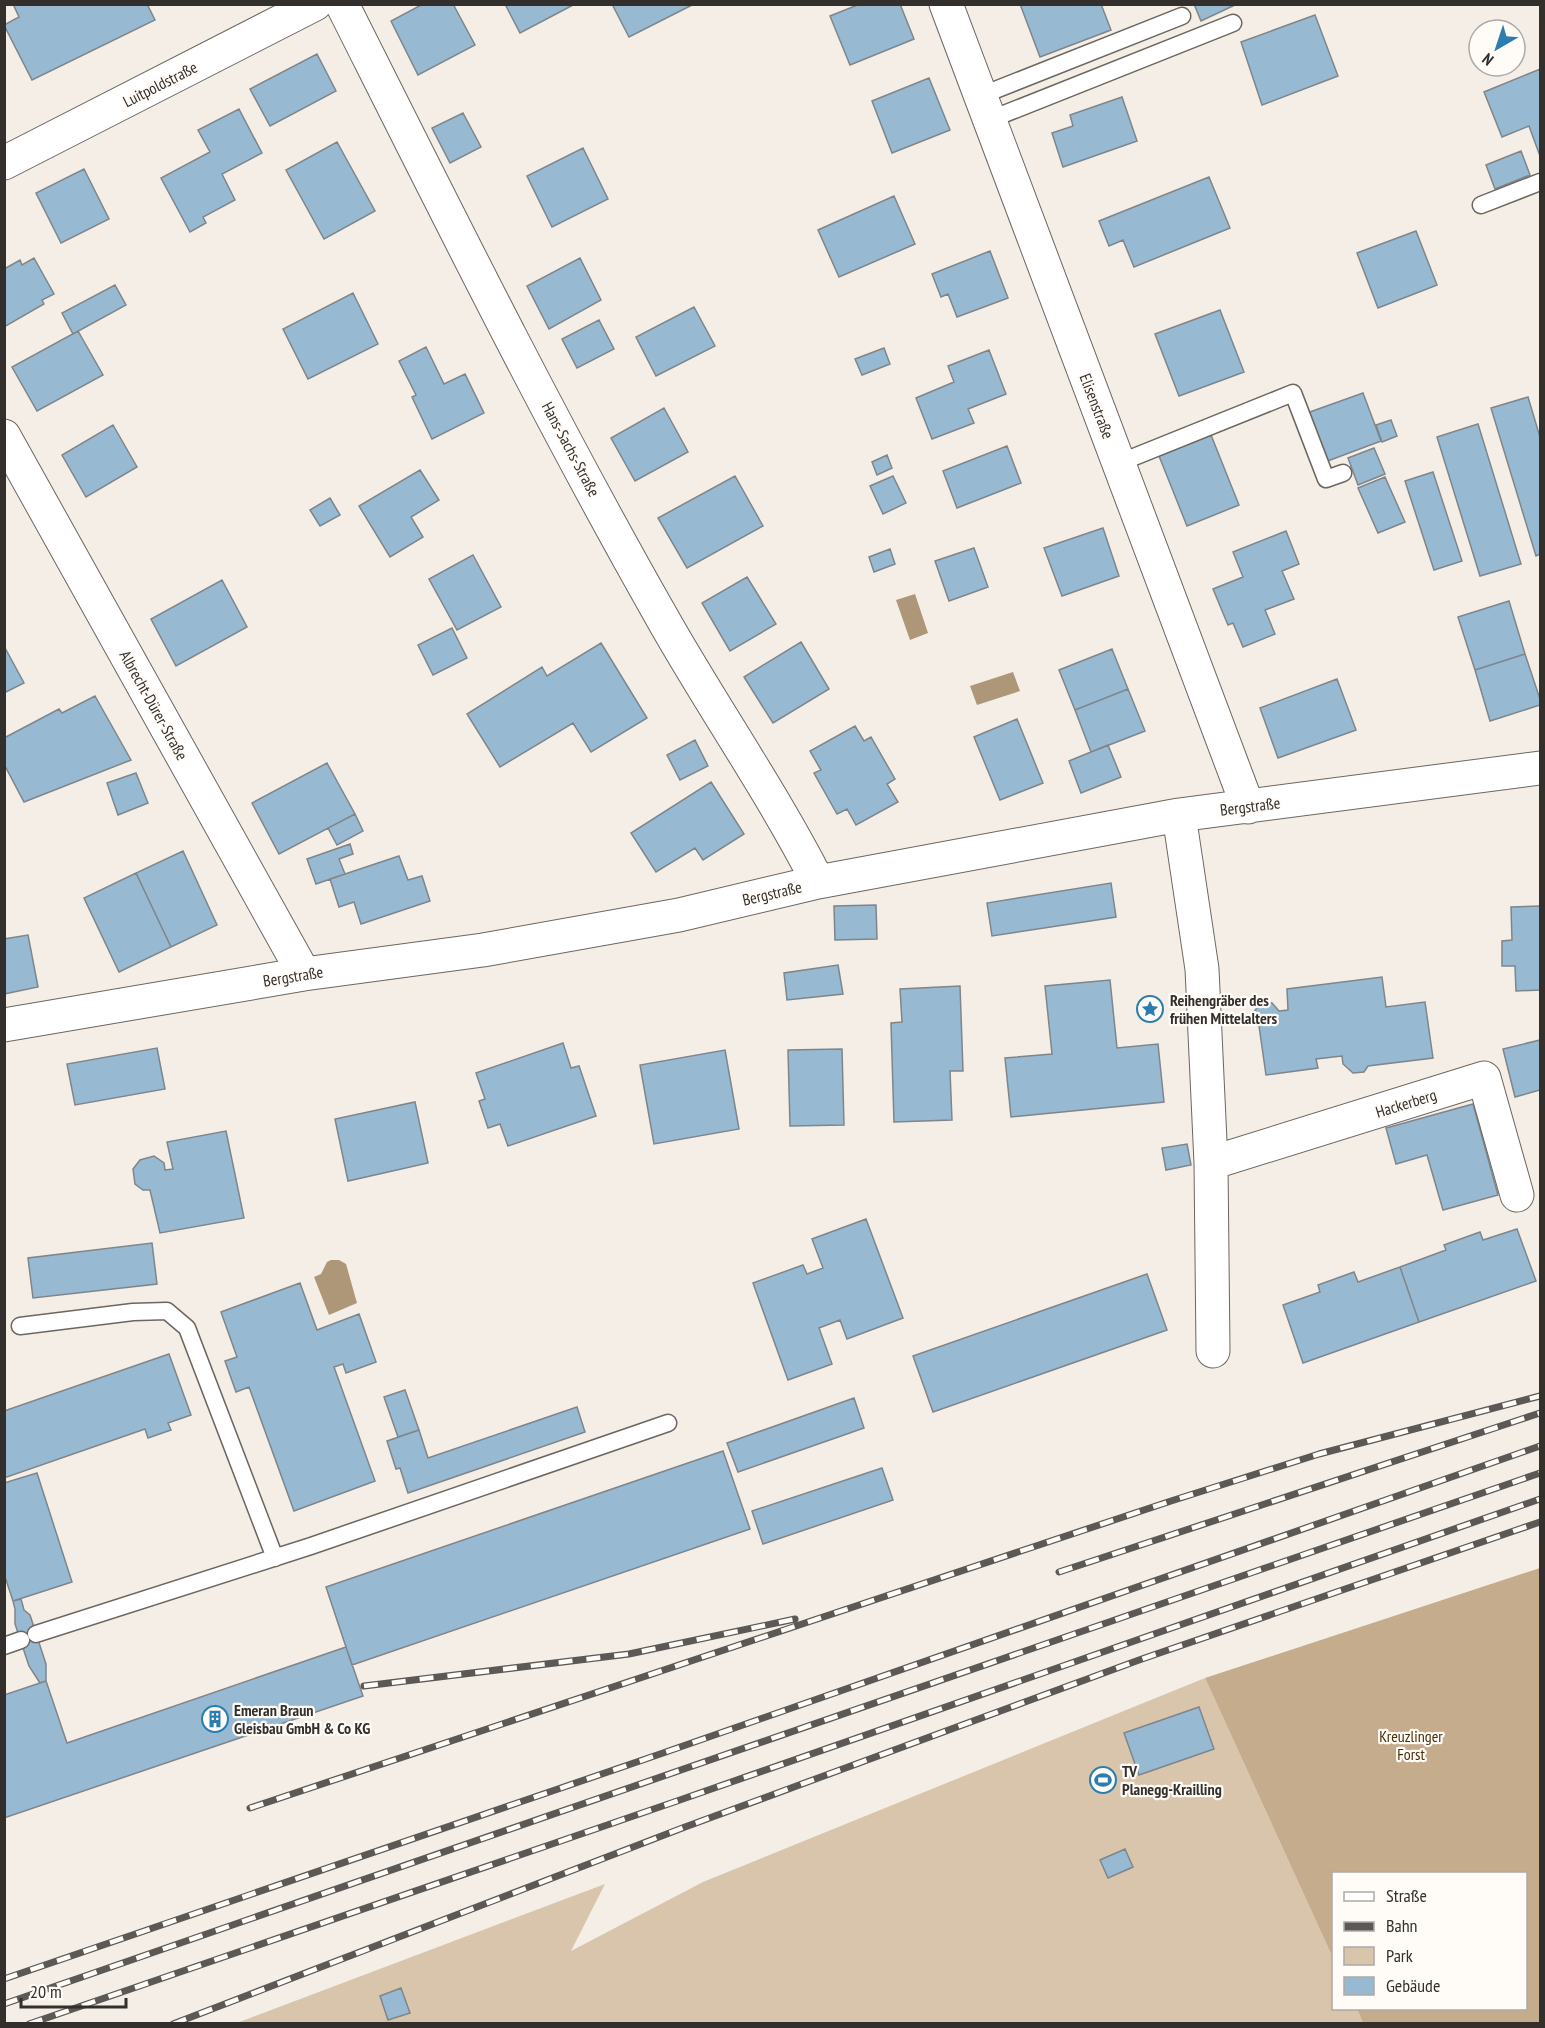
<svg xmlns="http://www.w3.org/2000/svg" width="1545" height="2028" viewBox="0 0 1545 2028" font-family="'PT Sans Narrow',sans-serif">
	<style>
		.green { fill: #d9c5ac }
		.forest { fill: #c4ac8d }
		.water { fill: #ae9678 }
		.building { fill: #97bad2; stroke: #7e858b; stroke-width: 1.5 }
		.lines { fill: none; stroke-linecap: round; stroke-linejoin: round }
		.lane-casing { stroke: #6c6660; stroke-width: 19 }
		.street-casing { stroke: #6c6660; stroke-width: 35 }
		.lane { stroke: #fff; stroke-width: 16 }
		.street { stroke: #fff; stroke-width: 33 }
		.rail-casing { stroke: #5c5855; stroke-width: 7 }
		.rail { stroke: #fffbf7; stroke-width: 4.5; stroke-dasharray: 14; stroke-linecap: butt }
		.labels { text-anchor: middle; stroke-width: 4.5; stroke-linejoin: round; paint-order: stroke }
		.street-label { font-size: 16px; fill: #322f2d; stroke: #fffbf7 }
		.poi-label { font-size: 16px; font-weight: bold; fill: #322f2d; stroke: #fffbf7; text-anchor: start }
		.park-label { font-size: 16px; fill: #492f07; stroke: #fffbf7 }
	</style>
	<rect width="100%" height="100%" fill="#f4eee6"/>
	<path class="green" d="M1205 1678 1333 1958 1334 2008 1357 2009 1363 2023 234 2024 605 1884 571 1951 703 1882Z"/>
	<path class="forest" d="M1540 1568V2023H1363L1357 2009 1526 2008V1874H1334L1333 1958 1205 1678Z"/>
	<path class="water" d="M915 594 928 633 910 640 896 600Z
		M1013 672 1020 691 977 705 970 686Z
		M331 1260H339L346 1264 357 1303 329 1315 314 1277 321 1274 327 1262Z"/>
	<path class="building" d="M13 4H147L155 20 32 80 4 25 19 17Z
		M423 4H453L475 45 418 75 391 21Z
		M505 4H575L520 33Z
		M612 4H694L629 37Z
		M860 4H900L914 39 850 65 830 16Z
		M1020 4H1101L1111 30 1040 57Z
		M1194 4H1237L1201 21Z
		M1315 15 1338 76 1262 105 1241 42Z
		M317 54 336 91 270 126 250 89Z
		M1540 69V156L1529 126 1502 137 1484 92Z
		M929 78 950 130 892 153 872 101Z
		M1122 97 1137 141 1063 167 1052 133 1073 126 1070 115Z
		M239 109 262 153 222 174 235 200 203 217 206 223 190 232 161 178 210 152 198 130Z
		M463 113 481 147 450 163 432 128Z
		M337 142 375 211 324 239 286 170Z
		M583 148 608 199 552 227 527 176Z
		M1521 151 1530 175 1495 189 1486 165Z
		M84 169 109 219 61 243 36 193Z
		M1209 177 1230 228 1134 267 1123 240 1109 246 1099 221Z
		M894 196 915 244 839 277 818 230Z
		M1416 231 1437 285 1378 308 1357 253Z
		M990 251 1008 298 957 317 948 294 941 297 932 274Z
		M34 258 54 294 42 300 44 304 4 327V269L20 260 22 265Z
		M580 258 601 300 549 329 527 286Z
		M115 285 126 305 73 334 62 313Z
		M353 293 378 344 308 379 283 329Z
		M694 307 715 346 656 376 636 337Z
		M1220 310 1244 372 1179 396 1155 334Z
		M599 320 614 349 577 368 562 339Z
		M78 331 103 375 37 411 12 367Z
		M426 347 444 384 465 374 484 413 432 439 412 397 416 395 399 361Z
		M884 348 890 364 862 375 855 359Z
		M989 350 1006 394 968 409 974 423 932 439 916 398 954 382 948 366Z
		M1363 393 1381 441 1325 462 1307 413Z
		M1528 397 1540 437V554L1536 556 1491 408Z
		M664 408 688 452 635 481 611 438Z
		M1391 420 1397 436 1382 442 1376 425Z
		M1478 424 1521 564 1480 576 1437 437Z
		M113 425 137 467 86 497 62 455Z
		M1211 435 1239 505 1187 526 1159 456Z
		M1007 446 1021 483 957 508 943 471Z
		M1374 448 1385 474 1358 485 1348 458Z
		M887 455 892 468 877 475 872 462Z
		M420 470 439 500 411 517 423 537 390 557 359 506Z
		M1433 472 1462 561 1434 570 1405 481Z
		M735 476 763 526 687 568 658 518Z
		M893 476 906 503 883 514 870 486Z
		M1385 477 1405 522 1378 533 1358 488Z
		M330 498 340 515 320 526 310 510Z
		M1103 528 1119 576 1062 596 1044 548Z
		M1286 531 1299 564 1282 571 1294 599 1265 610 1275 634 1243 647 1233 623 1228 625 1213 589 1243 577 1233 552Z
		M974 548 988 587 949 601 935 561Z
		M890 549 895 564 874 572 869 557Z
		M473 555 501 607 457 630 429 579Z
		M747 577 776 624 730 651 702 603Z
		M222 580 247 627 176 666 151 619Z
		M1509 601 1525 654 1475 670 1458 617Z
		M452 628 467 658 433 675 418 645Z
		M801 642 829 689 773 723 744 677Z
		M601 643 647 718 591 752 573 723 500 767 467 714 542 667 547 676Z
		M4 646 24 683 4 693Z
		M1112 649 1128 689 1075 710 1059 670Z
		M1525 654 1540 699V705L1490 721 1475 670Z
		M1337 679 1356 730 1278 758 1260 708Z
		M1128 689 1145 731 1091 752 1075 710Z
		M95 696 131 760 24 802 4 764V738L59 709 62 713Z
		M1017 719 1043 783 1000 800 974 737Z
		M855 726 864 741 871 737 895 779 887 784 898 802 856 825 847 809 837 814 814 773 821 770 810 751Z
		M695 740 708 766 680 780 667 755Z
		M1108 745 1121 777 1081 793 1069 761Z
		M327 763 355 814 279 854 252 803Z
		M136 773 148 803 118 815 107 783Z
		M711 782 744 834 703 860 695 848 656 872 631 833Z
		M355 814 363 831 337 845 328 828Z
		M350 844 353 854 339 859 345 874 316 884 307 859Z
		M183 851 217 925 171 947 136 873Z
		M399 856 408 880 422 876 430 901 361 924 354 902 339 907 330 879Z
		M136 873 171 947 119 972 84 898Z
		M1111 883 1116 917 992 936 987 903Z
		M876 905 877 939 835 940 834 906Z
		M1540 906V990L1516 991 1515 966H1502V941L1512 940 1511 907Z
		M28 935 38 987 4 994V939Z
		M838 965 843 994 787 1000 784 973Z
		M1382 977 1386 1007 1425 1002 1433 1058 1368 1066 1364 1072 1353 1073 1343 1064 1342 1056 1316 1059 1318 1068 1266 1075 1259 1026 1254 1021 1253 1013 1261 1002 1272 1003 1279 1011 1288 1010 1287 989Z
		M1110 980 1117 1048 1158 1044 1164 1102 1011 1117 1005 1058 1052 1054 1045 986Z
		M960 986 963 1071H950L952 1120 894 1122 891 1023 902 1022 900 989Z
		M1540 1040V1090L1515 1097 1503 1049Z
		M563 1043 571 1068 579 1066 596 1116 508 1146 500 1124 488 1128 479 1101 485 1099 476 1073Z
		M157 1048 165 1089 75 1105 67 1064Z
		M842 1049 844 1125 790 1126 788 1050Z
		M725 1050 739 1129 654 1144 640 1065Z
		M415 1102 428 1163 348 1181 335 1119Z
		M1473 1104 1498 1195 1443 1210 1427 1155 1396 1164 1386 1128Z
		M226 1131 244 1218 160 1233 150 1190H143L135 1184 133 1169 140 1160 154 1156 164 1163 165 1170 173 1169 167 1142Z
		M1187 1144 1191 1165 1166 1170 1162 1148Z
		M866 1219 903 1318 847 1339 840 1320 819 1328 832 1364 788 1380 753 1283 803 1265 807 1274 823 1268 812 1239Z
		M1517 1229 1536 1281 1419 1322 1400 1267 1446 1250 1444 1245 1480 1232 1483 1240Z
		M152 1243 157 1284 33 1298 28 1258Z
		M1400 1267 1419 1322 1303 1363 1283 1305 1320 1292 1318 1285 1354 1272 1358 1282Z
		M1147 1274 1167 1330 933 1412 913 1356Z
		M300 1283 317 1330 359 1314 376 1362 346 1373 343 1364 334 1367 375 1481 294 1511 249 1387 236 1392 225 1361 237 1357 221 1312Z
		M169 1354 191 1415 168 1423 171 1430 148 1438 145 1429 4 1478V1411Z
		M405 1390 419 1430 398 1437 384 1397Z
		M854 1398 864 1428 738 1472 727 1443Z
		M577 1407 585 1432 408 1493 400 1468 396 1469 387 1441 419 1430 428 1458Z
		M723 1451 750 1529 352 1665 326 1587Z
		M882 1468 893 1500 763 1544 752 1511Z
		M37 1473 72 1582 13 1601 4 1574V1483Z
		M21 1599 24 1610 30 1615 46 1664V1681L40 1683 29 1666 15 1624V1609L13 1601Z
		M346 1647 363 1696 4 1818V1695L46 1681 67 1743Z
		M1199 1707 1214 1749 1139 1775 1124 1733Z
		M1125 1849 1133 1867 1108 1878 1100 1860Z
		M401 1988 410 2013 388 2020 380 1996Z"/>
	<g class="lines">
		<defs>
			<path id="lane" d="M980 96 1182 16
				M989 120 1233 23
				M1481 205 1540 182
				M1119 463 1293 393 1326 479 1343 473
				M20 1326 133 1312 167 1311 187 1328 275 1558
				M36 1634 311 1546 668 1423
				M4 1646 21 1640"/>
			<path id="street" d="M342 4C445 209 547 415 660 614 711 705 771 790 818 882
				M946 4 1248 807
				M4 163 315 4
				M4 436 304 974
				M1179 815 1202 969 1211 1163 1213 1351
				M4 1025 304 974 483 950 679 915 818 882 1179 815 1540 768
				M1211 1163 1484 1078 1517 1195"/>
		</defs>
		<use href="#lane" class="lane-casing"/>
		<use href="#street" class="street-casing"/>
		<use href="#lane" class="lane"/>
		<use href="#street" class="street"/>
		<defs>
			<path id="rail" d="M1059 1572 1540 1413
				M364 1686 629 1654 795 1619
				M250 1808 1171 1501 1319 1454 1540 1396
				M4 1979 663 1753 1540 1446
				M4 2004 1540 1473
				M29 2024 677 1801 1540 1499
				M173 2024 685 1827 1139 1660 1540 1522"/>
		</defs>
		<use href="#rail" class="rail-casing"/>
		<use href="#rail" class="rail"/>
	</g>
	<defs>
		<symbol id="sight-ring" viewBox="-11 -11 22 22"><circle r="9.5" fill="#fffbf7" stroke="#2a7dae" stroke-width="1.5"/><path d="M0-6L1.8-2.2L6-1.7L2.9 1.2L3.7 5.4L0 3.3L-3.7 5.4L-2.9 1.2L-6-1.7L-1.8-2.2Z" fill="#2a7dae"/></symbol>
		<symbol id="building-ring" viewBox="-11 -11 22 22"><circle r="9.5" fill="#fffbf7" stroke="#2a7dae" stroke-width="1.5"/><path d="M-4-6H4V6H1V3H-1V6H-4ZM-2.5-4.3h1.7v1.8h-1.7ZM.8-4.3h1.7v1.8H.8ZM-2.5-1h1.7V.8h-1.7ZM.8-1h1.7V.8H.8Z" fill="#2a7dae"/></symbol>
		<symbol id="stadium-ring" viewBox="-11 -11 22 22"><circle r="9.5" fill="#fffbf7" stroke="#2a7dae" stroke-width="1.5"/><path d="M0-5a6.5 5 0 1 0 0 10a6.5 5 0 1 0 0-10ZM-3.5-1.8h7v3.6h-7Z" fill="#2a7dae"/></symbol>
	</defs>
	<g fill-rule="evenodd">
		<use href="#sight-ring" x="1135" y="994" width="30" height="30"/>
		<use href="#building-ring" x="200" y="1704" width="30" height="30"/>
		<use href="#stadium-ring" x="1088" y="1765" width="30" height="30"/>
	</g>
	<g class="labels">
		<g class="street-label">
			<text transform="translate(160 84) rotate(-27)" y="6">Luitpoldstraße</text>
			<text transform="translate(1097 406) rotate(69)" y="6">Elisenstraße</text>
			<text transform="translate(571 449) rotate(62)" y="6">Hans-Sachs-Straße</text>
			<text transform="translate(154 705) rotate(61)" y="6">Albrecht-Dürer-Straße</text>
			<text transform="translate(1250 806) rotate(-7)" y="6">Bergstraße</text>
			<text transform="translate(772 893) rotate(-13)" y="6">Bergstraße</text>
			<text transform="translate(293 976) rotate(-9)" y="6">Bergstraße</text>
			<text transform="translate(1406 1103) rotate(-17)" y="6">Hackerberg</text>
		</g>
		<g class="poi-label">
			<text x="1170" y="1006">Reihengräber des<tspan x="1170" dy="18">frühen Mittelalters</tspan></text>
			<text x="234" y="1716">Emeran Braun<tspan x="234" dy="18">Gleisbau GmbH &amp; Co KG</tspan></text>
			<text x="1122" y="1777">TV<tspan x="1122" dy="18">Planegg-Krailling</tspan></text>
		</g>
		<g class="park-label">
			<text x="1411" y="1742">Kreuzlinger<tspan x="1411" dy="18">Forst</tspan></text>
		</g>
	</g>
	<rect width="1545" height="2028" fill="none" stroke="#322f2d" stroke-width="12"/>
	<rect x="1332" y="1872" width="195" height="138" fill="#fffbf7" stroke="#ada9a6" stroke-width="1.5"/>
	<rect x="1344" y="1892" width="30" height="9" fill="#ffffff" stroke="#ada9a6" stroke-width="1.5"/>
	<text x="1386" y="1902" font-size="18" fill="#322f2d">Straße</text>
	<rect x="1344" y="1922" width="30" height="9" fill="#5c5855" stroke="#ada9a6" stroke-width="1.5"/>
	<text x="1386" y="1932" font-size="18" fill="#322f2d">Bahn</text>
	<rect x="1344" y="1947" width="30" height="18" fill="#d9c5ac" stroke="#ada9a6" stroke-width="1.5"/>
	<text x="1386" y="1962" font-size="18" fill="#322f2d">Park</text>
	<rect x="1344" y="1977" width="30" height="18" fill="#97bad2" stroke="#ada9a6" stroke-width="1.5"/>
	<text x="1386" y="1992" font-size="18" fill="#322f2d">Gebäude</text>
	<g transform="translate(1497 48) rotate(219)"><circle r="28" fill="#fffbf7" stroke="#ada9a6" stroke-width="1.5"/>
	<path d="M0-4.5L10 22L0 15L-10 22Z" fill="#2a7dae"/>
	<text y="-9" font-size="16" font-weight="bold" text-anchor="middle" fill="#322f2d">N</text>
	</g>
	<path d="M21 1998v9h105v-9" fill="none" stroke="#322f2d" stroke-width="3"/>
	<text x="30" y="1998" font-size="18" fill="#322f2d" stroke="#fffbf7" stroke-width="4.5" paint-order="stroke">20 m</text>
</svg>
